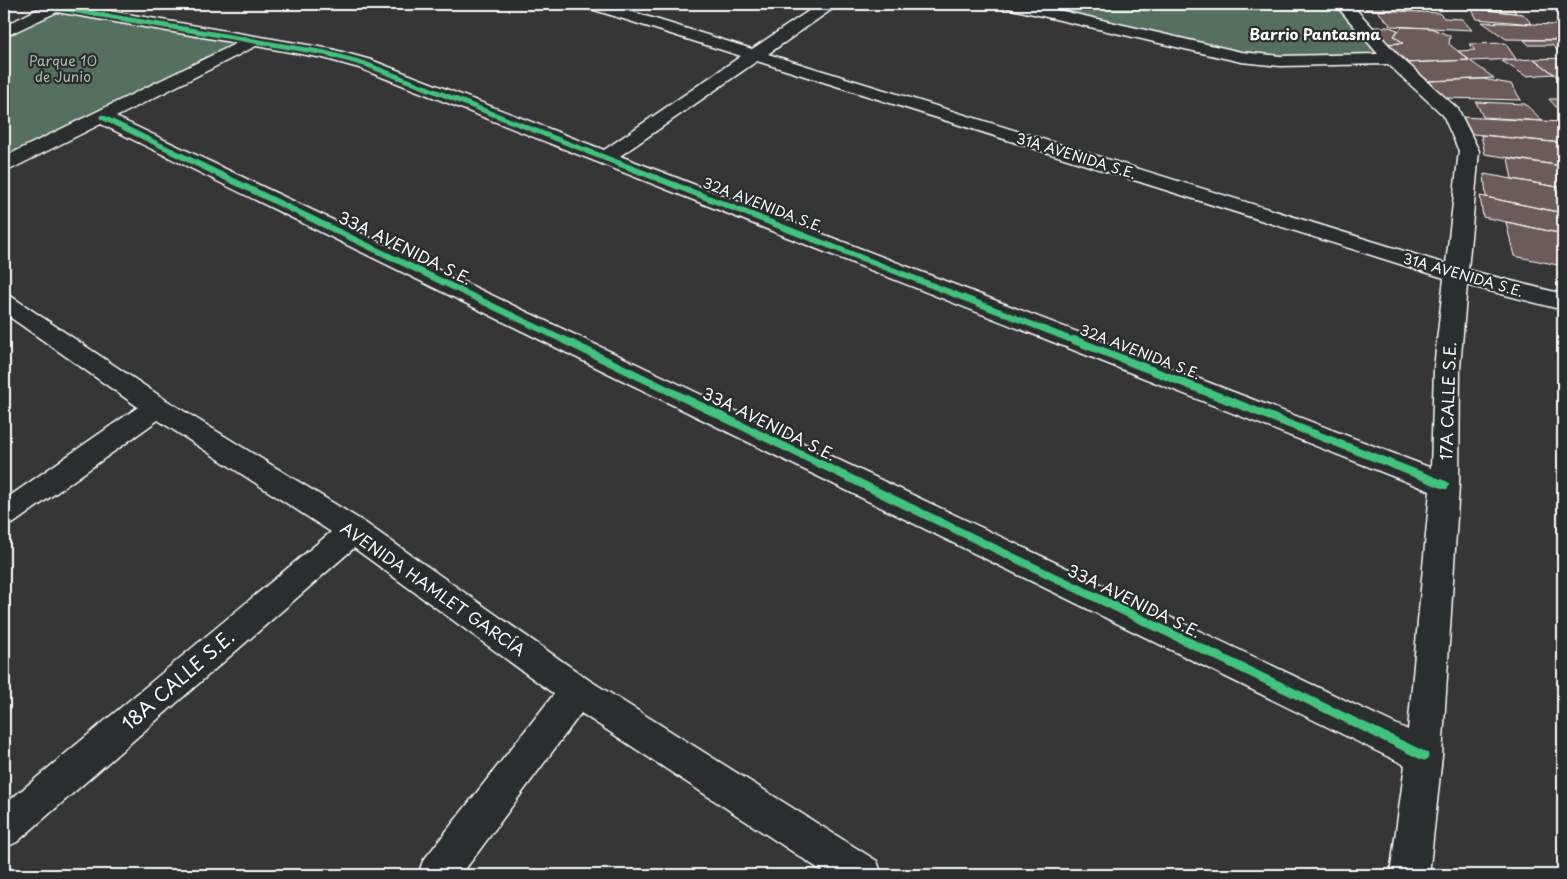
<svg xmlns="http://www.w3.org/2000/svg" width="1567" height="879" viewBox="0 0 1567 879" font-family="'Playpen Sans',sans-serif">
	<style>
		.green { fill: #54705f; stroke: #aab8af }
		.building { fill: #6d5a5a; stroke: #fff }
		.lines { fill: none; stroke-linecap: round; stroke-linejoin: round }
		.street-casing { stroke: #fff; stroke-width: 3 }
		.street { fill: #2a2d2e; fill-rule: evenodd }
		.cycleway-far3-casing { stroke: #2a2d2e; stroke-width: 7 }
		.cycleway-far2-casing { stroke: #2a2d2e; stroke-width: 9 }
		.cycleway-far1-casing { stroke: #2a2d2e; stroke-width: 11 }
		.cycleway-casing { stroke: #2a2d2e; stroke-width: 12 }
		.cycleway-far3 { stroke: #40c37c; stroke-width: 5 }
		.cycleway-far2 { stroke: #40c37c; stroke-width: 6 }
		.cycleway-far1 { stroke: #40c37c; stroke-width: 8 }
		.cycleway { stroke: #40c37c; stroke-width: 9 }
		.labels { text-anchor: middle; stroke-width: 4.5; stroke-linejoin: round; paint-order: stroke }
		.far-park-label { font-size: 14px; fill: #aab8af; stroke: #2a2d2e }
		.far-street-label { font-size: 14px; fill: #fff; stroke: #2a2d2e }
		.far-neighbourhood-label { font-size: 15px; font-weight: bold; fill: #fff; stroke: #2a2d2e }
		.street-label { font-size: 16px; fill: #fff; stroke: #2a2d2e }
		.near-street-label { font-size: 19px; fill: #fff; stroke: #2a2d2e }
	</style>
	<rect width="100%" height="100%" fill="#373637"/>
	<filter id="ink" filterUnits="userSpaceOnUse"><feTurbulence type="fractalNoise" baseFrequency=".02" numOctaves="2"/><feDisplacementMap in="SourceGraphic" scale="10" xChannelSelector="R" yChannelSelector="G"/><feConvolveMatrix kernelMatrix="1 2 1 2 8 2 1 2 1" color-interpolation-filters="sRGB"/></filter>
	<g filter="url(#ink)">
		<path class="green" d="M1012 4H1343L1392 59 1241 57Z
			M54 7 252 42 4 165V32Z"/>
		<path class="building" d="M1364 4H1382L1386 10 1366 9Z
			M1432 4H1447V9L1434 7Z
			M1471 4H1511L1516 13 1475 9Z
			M1471 8 1523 14 1532 24 1477 19Z
			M1377 10 1439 13 1444 18 1462 19 1472 30 1391 26Z
			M1482 22 1556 25 1563 32V40L1506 39Z
			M1372 27H1389L1398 30 1394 36 1403 43 1386 44Z
			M1402 27 1431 28 1450 36 1449 44 1469 60 1405 63 1386 44 1403 43 1394 36Z
			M1524 40H1563V56L1552 45H1529Z
			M1505 43 1516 59 1471 61 1458 51 1475 50 1469 44Z
			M1563 58V81L1534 59Z
			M1534 59 1554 74 1526 76 1502 61Z
			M1469 60 1494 78 1429 81 1405 63Z
			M1483 79 1511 84 1521 100 1446 98 1429 81Z
			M1549 99H1563V115Z
			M1476 102 1525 104 1543 121 1483 117Z
			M1460 117 1563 122V143L1473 134Z
			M1481 135 1562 143 1563 166 1485 154Z
			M1508 158 1562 166 1563 188 1512 179Z
			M1484 174 1563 188V213L1486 197Z
			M1480 196 1563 213V234L1483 217Z
			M1506 222 1563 234V266L1514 256Z"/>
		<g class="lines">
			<defs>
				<path id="street" d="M48 4H69L331 49 371 60 604 150 741 56 585 7 583 4H607L752 49 819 4H837L835 7 768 54 1446 264 1459 151 1443 115 1388 64 1280 66 1241 62 1012 9 1006 7 1004 4H1032L1241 52 1280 56 1378 54 1335 4H1351L1398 55 1458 109 1479 151 1468 270 1563 294V310L1467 285 1460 368 1459 485 1442 756 1429 875H1390L1405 765 101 124 11 169 4 171V157L237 43 57 12 4 37V26ZM256 46 323 58 359 68 1430 491 1408 730 116 117ZM757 61 1444 278 1434 368 1431 468 620 156Z
					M4 294 12 297 166 400 364 522 589 680 877 861 882 875H828L581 713 461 875H418L423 861 554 694 354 548 17 842 4 848V805L331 532 158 420 14 523 4 527V500L138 407 4 313Z"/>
			</defs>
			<use href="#street" class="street-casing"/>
			<use href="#street" class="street"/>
			<defs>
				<path id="cycleway-far3" d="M54 7 325 53 365 64 590 152
					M102 117 174 152"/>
				<path id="cycleway-far2" d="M171 151 567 342
					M587 151 1077 342"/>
				<path id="cycleway-far1" d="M564 340 1060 580
					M1074 340 1445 485"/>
				<path id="cycleway" d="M1058 579 1424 756"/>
			</defs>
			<use href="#cycleway-far3" class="cycleway-far3-casing"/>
			<use href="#cycleway-far2" class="cycleway-far2-casing"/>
			<use href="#cycleway-far1" class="cycleway-far1-casing"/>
			<use href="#cycleway" class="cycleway-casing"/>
			<use href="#cycleway-far3" class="cycleway-far3"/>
			<use href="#cycleway-far2" class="cycleway-far2"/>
			<use href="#cycleway-far1" class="cycleway-far1"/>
			<use href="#cycleway" class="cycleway"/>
		</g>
	</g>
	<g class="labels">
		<g class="far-park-label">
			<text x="63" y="66">Parque 10<tspan x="63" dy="16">de Junio</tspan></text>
		</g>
		<g class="far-street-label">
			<text transform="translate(1076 156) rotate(17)" y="5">31A AVENIDA S.E.</text>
			<text transform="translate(763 205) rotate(21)" y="5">32A AVENIDA S.E.</text>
			<text transform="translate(1463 275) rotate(16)" y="5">31A AVENIDA S.E.</text>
			<text transform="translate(1140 352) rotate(21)" y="5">32A AVENIDA S.E.</text>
		</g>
		<g class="far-neighbourhood-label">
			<text x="1315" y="40">Barrio Pantasma</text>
		</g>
		<g class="street-label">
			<text transform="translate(405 248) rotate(26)" y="6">33A AVENIDA S.E.</text>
			<text transform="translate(1448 401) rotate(-88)" y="6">17A CALLE S.E.</text>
			<text transform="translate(769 424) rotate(26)" y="6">33A AVENIDA S.E.</text>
			<text transform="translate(433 589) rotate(35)" y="6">AVENIDA HAMLET GARCÍA</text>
			<text transform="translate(1134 601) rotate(26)" y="6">33A AVENIDA S.E.</text>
		</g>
		<g class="near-street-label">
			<text transform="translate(178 680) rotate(-41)" y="7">18A CALLE S.E.</text>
		</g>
	</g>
	<rect width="1567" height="879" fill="none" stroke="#2a2d2e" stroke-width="20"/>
	<rect x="10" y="10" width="1547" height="859" fill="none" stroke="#fff" stroke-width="2" filter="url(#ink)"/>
</svg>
